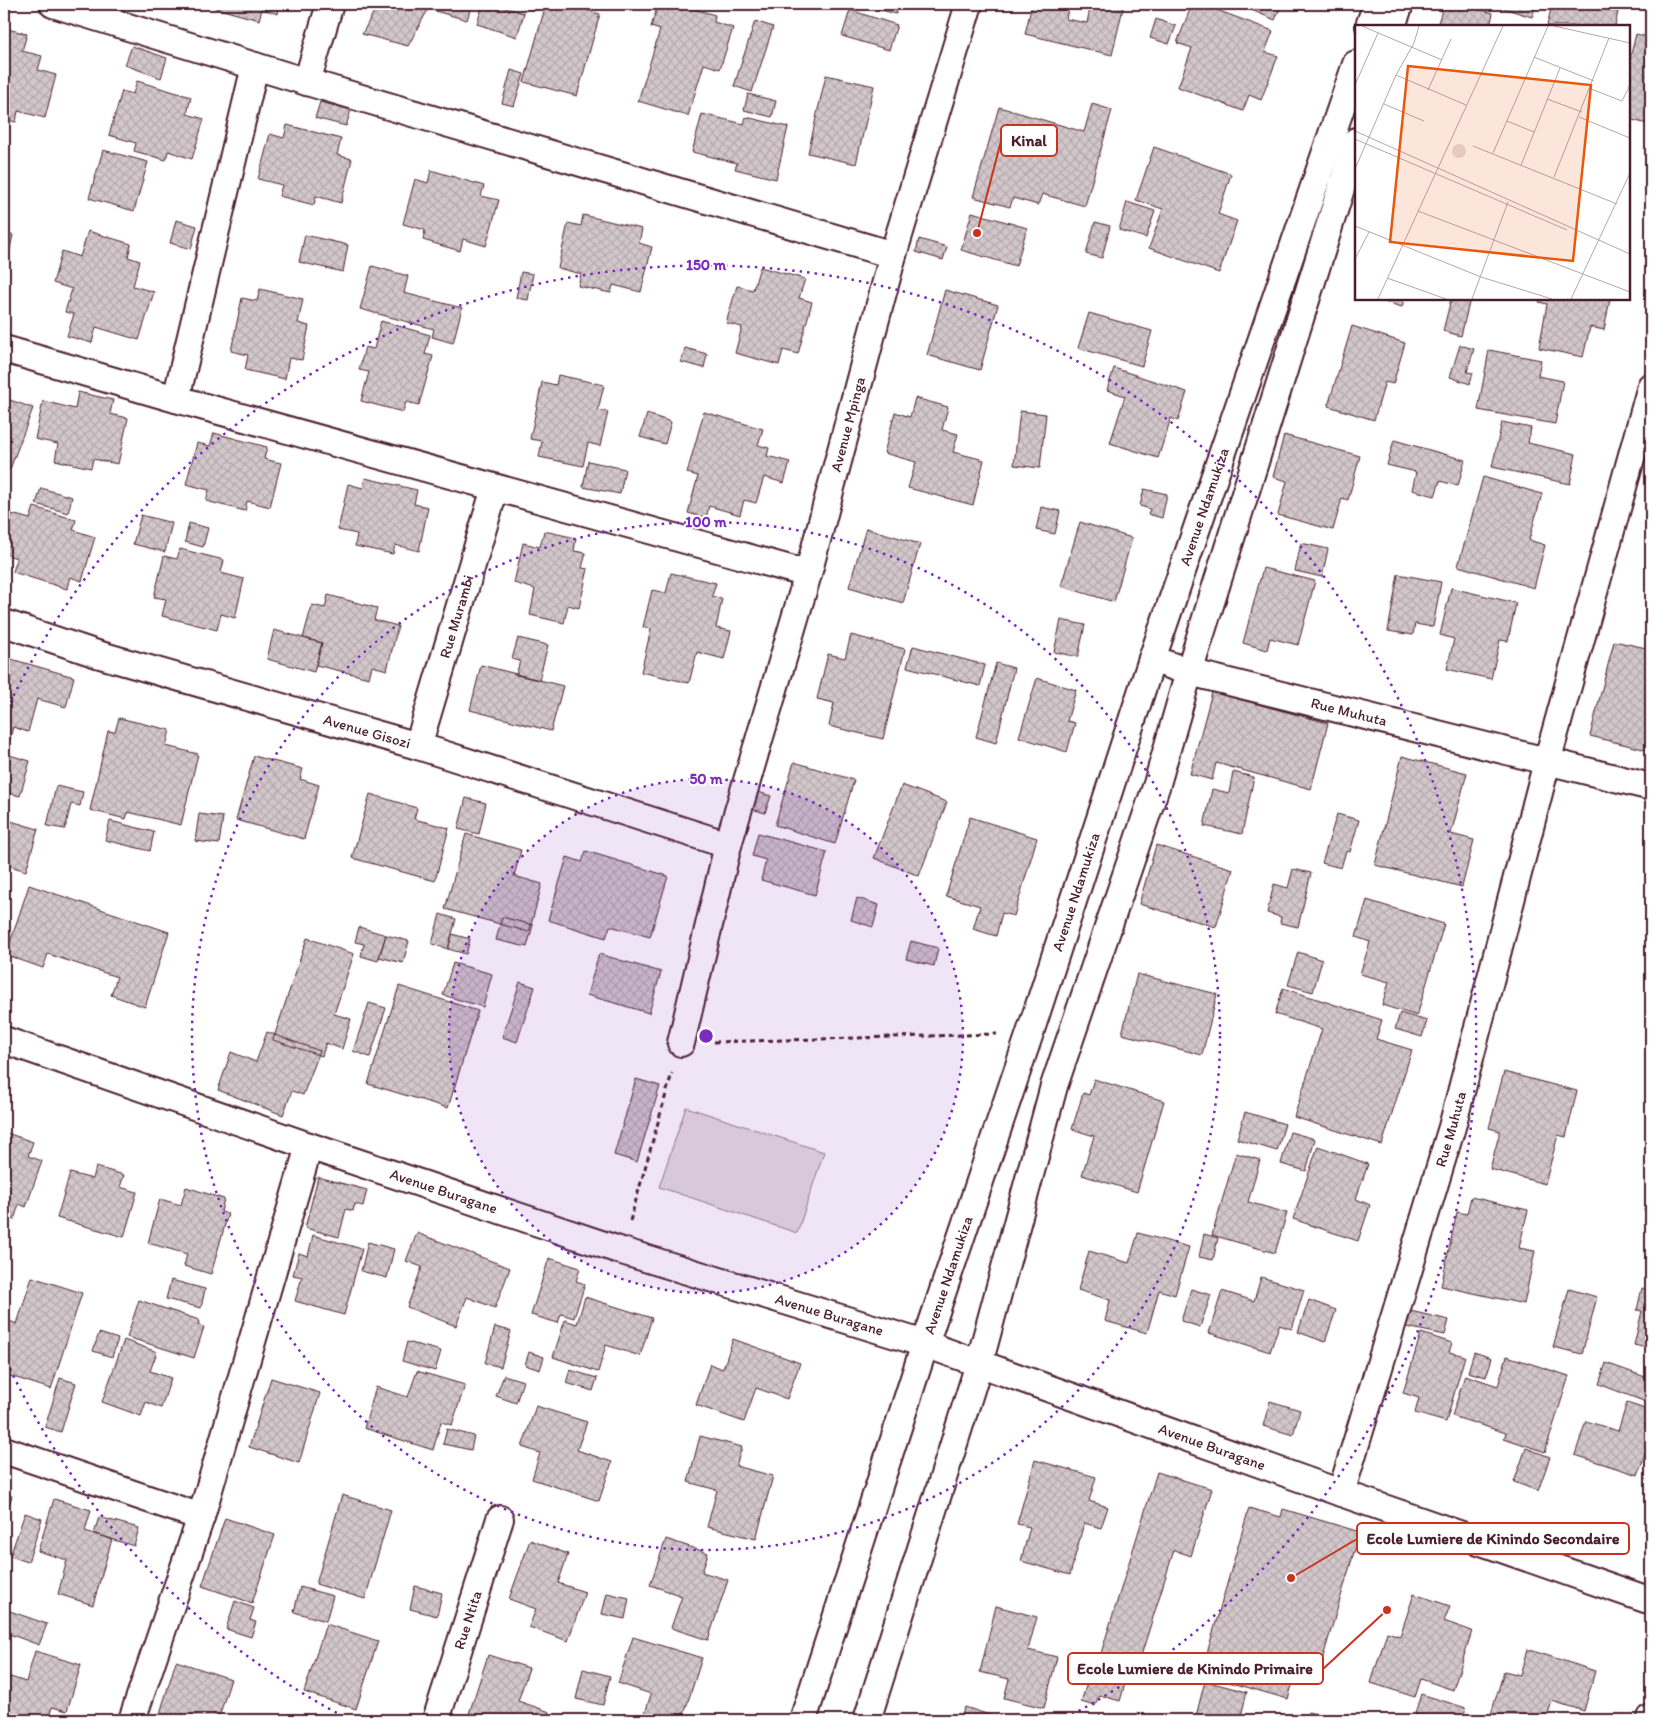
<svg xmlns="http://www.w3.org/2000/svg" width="1655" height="1724" viewBox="0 0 1655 1724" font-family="Itim,sans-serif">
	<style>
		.green { fill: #e5dee0; stroke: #987e86 }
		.building { fill: url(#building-cross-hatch); stroke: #4a1f2b }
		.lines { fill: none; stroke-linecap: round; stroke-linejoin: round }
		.minor-casing { stroke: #4a1f2b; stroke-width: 30 }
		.path { stroke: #4a1f2b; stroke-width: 3; stroke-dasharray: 5 4; stroke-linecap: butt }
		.minor { stroke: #fff; stroke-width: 26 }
		.ring { fill: none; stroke: #7b2cbf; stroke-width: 2.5; stroke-dasharray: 2.5 5 }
		.labels { text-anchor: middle; stroke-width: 4; stroke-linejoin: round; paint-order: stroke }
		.street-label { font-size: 15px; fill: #4a1f2b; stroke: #fff }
		.inset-road { fill: none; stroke: #b7a5aa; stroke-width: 1 }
		.view { fill: #e8590c; fill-opacity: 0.15; stroke: #e8590c; stroke-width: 2.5 }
		.inset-edge { fill: none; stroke: #4a1f2b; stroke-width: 2.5 }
		.centre { fill: #7b2cbf; stroke: #fff; stroke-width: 2.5 }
		.ring-label { font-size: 15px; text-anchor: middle; font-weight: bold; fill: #7b2cbf; stroke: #fff; stroke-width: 4; stroke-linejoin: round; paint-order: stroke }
		.leader { fill: none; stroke: #c8321e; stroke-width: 2 }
		.callout-dot { fill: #c8321e; stroke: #fff; stroke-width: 2 }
		.callout { fill: #fff; stroke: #c8321e; stroke-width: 2 }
		.callout-label { font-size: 16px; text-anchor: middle; font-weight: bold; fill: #4a1f2b }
	</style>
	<defs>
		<pattern id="building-cross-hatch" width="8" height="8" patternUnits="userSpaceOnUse" patternTransform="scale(1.25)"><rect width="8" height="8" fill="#d2c7cb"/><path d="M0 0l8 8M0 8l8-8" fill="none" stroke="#b6aaae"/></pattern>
	</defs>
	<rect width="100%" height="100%" fill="#fff"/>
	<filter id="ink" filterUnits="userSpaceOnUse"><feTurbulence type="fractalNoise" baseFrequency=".02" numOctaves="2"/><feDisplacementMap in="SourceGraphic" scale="10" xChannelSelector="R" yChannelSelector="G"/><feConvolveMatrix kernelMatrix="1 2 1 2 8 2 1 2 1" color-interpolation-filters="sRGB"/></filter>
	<g filter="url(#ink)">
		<path class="green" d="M686 1107 824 1152 797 1233 659 1187Z"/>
		<path class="building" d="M216 4H280L278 14 262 9 259 20 215 8Z
			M378 4H431L408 46 362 34Z
			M437 4H472L467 20 435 11Z
			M483 4H491L524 13 517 37 477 24Z
			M508 4H536L535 10Z
			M546 4H565L600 14 577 96 524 82Z
			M658 4H678L715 15 714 22 733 28 720 69 704 64 688 116 638 101 660 30 651 27Z
			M859 4H899L896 14Z
			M1032 4H1069L1066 19 1087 23 1091 4H1124L1112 55 1025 34Z
			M1192 4H1201L1273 31 1265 52 1278 56 1261 100 1249 95 1243 111 1178 87 1192 48 1177 43Z
			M1237 4H1282L1275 20Z
			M1444 4H1461L1493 13 1490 26H1437Z
			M1490 4H1536L1532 17Z
			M1552 4H1584L1618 12 1615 26H1547Z
			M850 10 897 25 889 50 842 36Z
			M1156 19 1176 26 1169 44 1150 38Z
			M755 21 773 27 752 92 734 86Z
			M4 28 27 34 22 51 42 56 38 70 56 75 45 118 18 111 16 122 4 119Z
			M1636 34 1651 38V125L1629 119V62Z
			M132 46 167 58 161 78 125 65Z
			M511 70 524 74 514 106 502 103Z
			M826 75 874 86 856 164 808 153Z
			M137 81 191 97 187 114 204 119 192 159 168 151 166 160 134 151 136 143 109 135 122 91 133 94Z
			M748 94 776 101 772 117 744 110Z
			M320 102 351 110 346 126 315 118Z
			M1092 104 1112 110 1085 206 1042 194 1038 205 1013 198 1010 207 973 197 999 107 1084 132Z
			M702 114 744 124 746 117 788 127 776 179 735 169 737 163 692 152Z
			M287 125 341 139 337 155 352 159 341 203 316 196 314 205 279 196 282 185 258 179 270 134 284 138Z
			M1154 147 1231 174 1218 214 1237 221 1219 273 1149 248 1163 209 1136 200Z
			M103 150 148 162 134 211 89 198Z
			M431 170 484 186 481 196 499 200 486 246 463 239 460 251 423 240 425 230 403 224 415 179 428 183Z
			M1127 202 1155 211 1146 238 1119 230Z
			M4 208 10 209 5 234 13 235 6 269H4Z
			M972 212 1027 228 1016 266 961 250Z
			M583 215 642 229 639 243 652 247 641 292 613 285 611 293 578 286 581 274 558 268 568 223 581 226Z
			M176 220 197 226 191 249 170 243Z
			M1095 222 1110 226 1102 258 1086 254Z
			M88 231 131 244 128 257 140 261 133 286 154 292 139 340 96 327 92 343 67 336 74 314 65 312 72 289 53 283 62 251 80 257Z
			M305 235 348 245 343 272 299 262Z
			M919 239 947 247 943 260 916 252Z
			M372 266 408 276 404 293 462 308 453 343 432 337 434 329 360 309Z
			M760 267 805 279 799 298 812 302 798 354 783 350 779 365 735 353 742 327 726 323 737 286 753 290Z
			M521 272 533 274 528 300 516 298Z
			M260 289 303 299 298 323 309 326 302 360 289 358 285 379 245 370 248 355 231 351 242 298 257 301Z
			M945 290 998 305 980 370 927 355Z
			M1374 299H1404L1402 307Z
			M1451 299H1470L1461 336 1443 331Z
			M1540 299H1610L1604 330 1590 327 1583 357 1539 348 1547 304 1539 302Z
			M1089 313 1152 331 1142 366 1078 348Z
			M381 321 430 335 425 354 433 356 419 405 406 402 403 412 361 401 369 372 359 370 365 347 374 349Z
			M1352 326 1405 343 1393 384 1385 382 1374 420 1328 406Z
			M1460 345 1474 349 1467 372 1473 373 1470 384 1450 377Z
			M685 348 707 354 704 368 681 362Z
			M1489 350 1541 360 1538 376 1563 381 1555 424 1478 410Z
			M1114 368 1187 392 1178 421 1171 418 1158 458 1110 443 1125 396 1107 390Z
			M558 375 604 385 598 410 608 412 600 446 588 443 583 466 539 457 542 441 530 439 542 382 556 385Z
			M78 392 113 400 110 414 128 418 118 464 93 459 91 468 55 460 58 444 35 439 43 401 75 409Z
			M915 398 948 407 942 430 958 434 953 452 984 460 973 505 908 488 916 462 884 453 895 412 910 417Z
			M7 399 33 408 10 469 4 466V408Z
			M1020 411 1046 414 1040 468 1014 465Z
			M704 412 763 429 758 445 769 448 767 456 790 462 784 483 764 477 756 503 744 500 740 515 709 506 706 518 688 513 698 476 687 473Z
			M647 414 671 422 665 444 640 437Z
			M1502 422 1531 428 1528 443 1576 454 1570 484 1492 467Z
			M214 433 267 447 264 459 281 463 270 507 247 501 245 511 206 501 209 490 186 484 197 443 210 446Z
			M1284 435 1360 456 1348 500 1342 498 1333 530 1278 515 1287 481 1273 477Z
			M1394 440 1465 460 1458 486 1440 481 1435 496 1412 490 1416 472 1387 465Z
			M588 461 625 469 620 494 583 487Z
			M1483 477 1542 494 1529 540 1545 545 1534 588 1458 566Z
			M365 478 417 490 414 504 428 507 419 551 395 545 393 554 355 546 357 534 338 530 348 484 363 488Z
			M41 488 72 497 68 513 36 504Z
			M1144 489 1167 494 1162 518 1148 514 1150 509 1140 506Z
			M34 507 76 520 73 530 95 537 82 581 70 577 67 589 13 572 17 558 4 554V542L12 514 30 519Z
			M1041 507 1060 511 1055 534 1036 530Z
			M141 515 172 523 165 552 133 544Z
			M1080 522 1132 538 1114 602 1061 586Z
			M189 523 208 528 203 547 185 542Z
			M866 528 920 544 903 603 849 587Z
			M544 531 576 538 574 551 586 553 582 568 588 569 579 608 568 605 564 623 530 615 535 589 514 583 523 543 540 547Z
			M1301 543 1328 549 1322 577 1295 571Z
			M180 549 224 560 221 573 244 579 235 618 221 614 217 630 162 616 166 599 154 597 164 556 177 559Z
			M1263 568 1315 581 1298 645 1270 638 1267 650 1243 643Z
			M671 573 716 583 712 596 722 599 716 628 731 631 724 659 697 652 689 683 641 672 651 629 643 627 652 590 666 593Z
			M1398 574 1441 582 1433 627 1415 624 1413 635 1388 631Z
			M1451 588 1516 603 1508 641 1500 640 1491 679 1447 669 1454 639 1440 635Z
			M328 595 377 608 374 620 398 626 387 670 372 666 369 678 316 665 322 643 303 638 312 605 325 608Z
			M1061 620 1085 625 1078 657 1054 652Z
			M274 630 322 643 314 672 267 659Z
			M851 635 905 649 883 739 829 726 834 703 817 699 828 654 845 658Z
			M518 638 548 645 539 680 516 675 520 661 512 659Z
			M1614 641 1651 649V751L1590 736Z
			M913 646 985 665 980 686 907 667Z
			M4 657 74 677 66 707 37 699 28 732 13 727 6 754 30 761 20 796 4 792Z
			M996 663 1014 668 996 743 976 737Z
			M481 665 563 686 551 731 470 710Z
			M1037 678 1076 690 1067 721 1075 723 1067 752 1019 737Z
			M1212 692 1328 723 1311 789 1216 763 1212 780 1190 774Z
			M119 718 170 730 166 746 198 754 181 825 128 812 126 819 90 810 108 731 115 732Z
			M254 756 303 769 300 779 319 785 304 839 236 820Z
			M1402 756 1467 773 1451 834 1474 840 1462 887 1375 865Z
			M794 762 854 780 835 844 775 825Z
			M1233 772 1254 777 1242 834 1204 826 1212 789 1229 793Z
			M902 785 947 802 919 876 874 858Z
			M56 786 83 792 80 806 71 804 65 829 47 826Z
			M758 792 771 796 765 813 752 809Z
			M370 794 417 808 414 819 449 828 435 881 352 858Z
			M466 798 486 803 479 834 458 829Z
			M199 814 223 817 219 844 195 841Z
			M1337 814 1359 820 1350 852 1346 851 1341 868 1322 863Z
			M970 817 1037 838 1014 916 1002 913 996 936 973 929 980 906 946 896Z
			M4 819 38 829 26 871 4 864Z
			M110 821 154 832 150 851 105 840Z
			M758 833 827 852 815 895 761 880 766 860 752 856Z
			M466 834 521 850 514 876 542 884 529 932 445 909Z
			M1156 845 1233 869 1216 927 1139 904Z
			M586 851 668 876 650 937 610 926 606 938 548 920 567 857 582 862Z
			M1293 869 1311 873 1298 927 1280 923 1281 917 1267 913 1274 884 1288 888Z
			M29 885 169 932 145 1007 111 995 117 977 48 954 43 968 6 955Z
			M857 898 879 905 873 927 851 920Z
			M1367 900 1444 924 1417 1016 1382 1005 1389 982 1360 974 1370 942 1356 937Z
			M440 914 456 919 448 949 432 944Z
			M502 917 533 925 527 947 496 940Z
			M359 927 386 935 378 961 361 956 364 944 355 942Z
			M452 934 470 939 466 954 448 949Z
			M386 935 409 941 403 963 379 957Z
			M307 938 354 954 334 1014 351 1019 342 1049 326 1043 322 1056 273 1040Z
			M911 941 938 948 934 966 906 959Z
			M1298 952 1322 960 1313 992 1288 985Z
			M599 954 661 972 649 1013 587 995Z
			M453 963 492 974 483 1007 443 995Z
			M1137 974 1217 994 1202 1055 1122 1034Z
			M520 982 535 987 517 1042 502 1037Z
			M399 986 478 1011 448 1108 368 1084Z
			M1283 988 1382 1020 1376 1039 1412 1050 1382 1145 1294 1117 1322 1029 1275 1014Z
			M369 1003 386 1008 370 1057 353 1051Z
			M1400 1013 1427 1021 1422 1037 1395 1029Z
			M267 1032 320 1051 303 1095 292 1091 283 1115 218 1090 231 1052 256 1062Z
			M1504 1072 1577 1091 1566 1137 1558 1135 1545 1184 1490 1169 1500 1131 1489 1128Z
			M636 1079 660 1086 637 1162 614 1155Z
			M1094 1079 1164 1101 1137 1192 1082 1175 1094 1136 1072 1129 1083 1093 1089 1095Z
			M1245 1112 1285 1124 1277 1151 1237 1139Z
			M4 1132 33 1142 28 1156 42 1161 26 1207 19 1204 14 1220 4 1217Z
			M1290 1132 1315 1139 1306 1171 1281 1164Z
			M1318 1146 1368 1164 1356 1199 1370 1205 1358 1241 1293 1219Z
			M1236 1153 1260 1160 1248 1202 1287 1213 1275 1253 1212 1235Z
			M96 1167 124 1175 120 1187 137 1192 124 1237 57 1218 70 1173 93 1179Z
			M318 1177 367 1190 363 1206 355 1204 353 1211 346 1209 339 1237 305 1228Z
			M1651 1179V1212L1644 1211Z
			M186 1187 224 1199 221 1212 228 1214 211 1274 184 1266 187 1254 148 1243 160 1199 181 1205Z
			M1471 1197 1528 1210 1519 1248 1535 1251 1524 1304 1441 1286 1457 1212 1467 1214Z
			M417 1233 510 1268 495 1308 467 1297 456 1326 407 1307 422 1267 406 1261Z
			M1138 1233 1189 1247 1175 1295 1159 1290 1147 1333 1105 1321 1110 1300 1078 1290 1089 1251 1129 1263Z
			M1204 1234 1218 1238 1213 1260 1199 1257Z
			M313 1235 362 1249 344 1315 295 1301 302 1277 293 1275 299 1253 308 1256Z
			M368 1242 394 1249 387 1278 361 1271Z
			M549 1258 580 1268 576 1281 585 1284 574 1318 561 1314 558 1323 531 1315Z
			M1651 1272V1349L1634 1345 1642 1311 1637 1310 1642 1288 1647 1290Z
			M32 1277 82 1293 51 1389 4 1374 10 1358 4 1356V1319L17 1324Z
			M1261 1277 1304 1290 1292 1329 1279 1325 1270 1352 1209 1333 1222 1291 1254 1301Z
			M171 1280 205 1289 201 1308 166 1299Z
			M1191 1289 1211 1295 1200 1327 1181 1321Z
			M1569 1289 1597 1297 1582 1354 1553 1347Z
			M585 1297 652 1318 640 1356 606 1345 598 1372 553 1357 565 1320 577 1324Z
			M139 1300 199 1320 198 1325 204 1327 194 1358 127 1337Z
			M1309 1300 1336 1310 1325 1342 1298 1332Z
			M1406 1310 1449 1320 1445 1335 1402 1326Z
			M495 1327 511 1331 501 1367 485 1363Z
			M99 1333 118 1339 112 1357 93 1351Z
			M1421 1333 1452 1343 1449 1352 1465 1356 1446 1422 1415 1413 1419 1398 1403 1393Z
			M733 1339 800 1363 787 1399 756 1388 744 1422 696 1405 710 1364 723 1369Z
			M124 1340 157 1352 150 1371 171 1378 161 1408 146 1402 141 1416 102 1402Z
			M407 1342 441 1351 435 1371 402 1361Z
			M529 1352 544 1357 540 1370 525 1365Z
			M1474 1352 1492 1358 1486 1377 1468 1372Z
			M1507 1356 1569 1376 1545 1452 1504 1438 1506 1433 1452 1416 1465 1375 1498 1386Z
			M1606 1363 1651 1379V1404L1599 1384Z
			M570 1370 597 1378 593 1391 566 1383Z
			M417 1371 465 1385 452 1425 441 1422 433 1450 364 1428 376 1387 408 1397Z
			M504 1375 523 1381 516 1403 496 1396Z
			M60 1378 76 1383 61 1432 45 1427Z
			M271 1378 320 1393 299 1463 249 1447Z
			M1270 1401 1300 1410 1293 1435 1263 1426Z
			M1627 1403 1651 1411V1453L1646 1451 1638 1475 1575 1455 1586 1421 1618 1431Z
			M536 1406 587 1422 577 1450 612 1462 599 1501 532 1479 540 1453 522 1447Z
			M447 1429 474 1436 471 1450 443 1444Z
			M700 1436 742 1447 736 1466 773 1476 756 1539 707 1527 717 1490 688 1482Z
			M1526 1448 1550 1457 1538 1491 1514 1482Z
			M1035 1460 1096 1477 1089 1501 1108 1507 1101 1528 1084 1523 1070 1575 1021 1561 1030 1527 1017 1524Z
			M1157 1472 1212 1489 1191 1556 1174 1550 1135 1675 1098 1663Z
			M4 1494 12 1496 4 1522Z
			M342 1495 391 1510 365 1599 316 1584Z
			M54 1499 91 1510 85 1531 112 1539 93 1605 58 1594 67 1560 38 1551Z
			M1249 1508 1281 1517 1283 1509 1360 1532 1321 1664 1300 1658 1288 1699 1201 1674Z
			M25 1513 42 1519 28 1562 10 1556Z
			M99 1517 139 1528 134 1546 94 1534Z
			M225 1518 275 1535 252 1603 202 1586Z
			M666 1539 708 1553 702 1572 728 1580 708 1640 671 1628 682 1596 650 1585Z
			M530 1540 568 1554 558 1583 585 1592 568 1641 529 1627 536 1609 509 1599Z
			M415 1586 442 1593 437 1616 410 1609Z
			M300 1587 333 1596 326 1621 294 1612Z
			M607 1593 629 1598 625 1619 602 1614Z
			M1414 1594 1450 1606 1444 1621 1472 1631 1453 1690 1421 1679 1415 1697 1371 1683 1387 1632 1400 1636Z
			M235 1601 254 1608 250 1620 256 1622 251 1637 226 1629Z
			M996 1606 1037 1617 1028 1650 1057 1657 1044 1708 1004 1698 1009 1679 980 1672Z
			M4 1609 47 1624 39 1645 4 1632Z
			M326 1624 378 1641 356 1709 304 1692Z
			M633 1637 702 1658 682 1720H643L651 1694 618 1683Z
			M1527 1649 1595 1671 1584 1711 1552 1701 1546 1720H1508L1491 1714 1504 1671 1520 1675Z
			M35 1651 81 1665 67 1711 52 1707 48 1720H10L4 1718V1675L26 1682Z
			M488 1655 529 1668 518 1701 550 1712 547 1720H467Z
			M176 1661 231 1679 218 1720H158Z
			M1092 1667 1127 1677 1120 1701 1099 1695 1095 1706 1081 1702Z
			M583 1669 610 1676 603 1705 576 1699Z
			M1205 1681 1247 1692 1240 1720H1195Z
			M1421 1694 1466 1708 1462 1720H1435L1415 1714Z
			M965 1707 1005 1720H960Z
			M1308 1712 1342 1720H1306Z"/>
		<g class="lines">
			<defs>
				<g id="minor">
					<path d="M53 4 307 82 893 255"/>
					<path d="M1369 26 1377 4"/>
					<path d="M1392 26 1400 4"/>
					<path d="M307 82 330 4"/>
					<path d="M4 349 176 399 808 574"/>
					<path d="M176 399 255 66"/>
					<path id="s1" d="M4 623 97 654 418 746 728 845"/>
					<path id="s2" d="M1152 659 1189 672 1651 787"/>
					<path id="s3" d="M418 746 495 488"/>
					<path id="s4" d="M4 1040 309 1146 622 1251 925 1344 1341 1493 1651 1601"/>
					<path id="s5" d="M681 1043 728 845 808 574 893 255 969 4"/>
					<path d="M4 1450 201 1517"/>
					<path id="s6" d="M1341 1493 1452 1127 1547 762 1651 386"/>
					<path d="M132 1720 201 1517 309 1146"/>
					<path id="s7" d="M436 1720 500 1519"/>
					<path id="s8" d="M803 1720 925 1344 1030 1033 1152 659 1356 64"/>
					<path d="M867 1720 979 1364 1054 1086 1157 784 1189 672 1356 141"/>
					<path d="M1651 1720V1718"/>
				</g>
			</defs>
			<use href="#minor" class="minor-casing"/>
			<path class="path" d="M714 1042 997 1034
				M630 1221 672 1073"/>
			<use href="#minor" class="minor"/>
		</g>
	</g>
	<circle cx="706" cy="1036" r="257" fill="#7b2cbf" fill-opacity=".12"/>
	<g class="ring">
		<circle cx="706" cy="1036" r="257"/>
		<circle cx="706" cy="1036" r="514"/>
		<path d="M350 1720A771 771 0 0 1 4 1356M4 716A771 771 0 1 1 1062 1720"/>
	</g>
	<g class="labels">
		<g class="street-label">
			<text dy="5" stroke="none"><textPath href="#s5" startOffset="641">Avenue Mpinga</textPath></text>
			<text dy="5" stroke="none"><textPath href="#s8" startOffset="1278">Avenue Ndamukiza</textPath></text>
			<text dy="5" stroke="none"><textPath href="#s3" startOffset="135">Rue Murambi</textPath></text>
			<text dy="5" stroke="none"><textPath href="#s2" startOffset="204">Rue Muhuta</textPath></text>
			<text dy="5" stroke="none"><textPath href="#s1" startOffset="379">Avenue Gisozi</textPath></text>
			<text dy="5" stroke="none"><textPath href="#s8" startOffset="872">Avenue Ndamukiza</textPath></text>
			<text dy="5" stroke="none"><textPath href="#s6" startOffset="380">Rue Muhuta</textPath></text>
			<text dy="5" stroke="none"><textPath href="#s4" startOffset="465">Avenue Buragane</textPath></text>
			<text dy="5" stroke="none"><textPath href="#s8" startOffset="468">Avenue Ndamukiza</textPath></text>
			<text dy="5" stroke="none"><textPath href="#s4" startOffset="870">Avenue Buragane</textPath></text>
			<text dy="5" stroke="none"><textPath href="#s4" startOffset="1275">Avenue Buragane</textPath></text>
			<text dy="5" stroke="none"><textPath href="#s7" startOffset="105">Rue Ntita</textPath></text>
		</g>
	</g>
	<g transform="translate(1355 25)">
		<rect width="275" height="275" fill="#fff"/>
		<path d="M97 126a7 7 0 1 1 14 0a7 7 0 1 1-14 0Z" fill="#e5dee0"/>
		<path class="inset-road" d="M7 1 87 35M199 1 275 18M179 32 239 56M41 50 111 80M0 60 23 8M236 64 267 76 275 60M73 65 96 14M192 74 227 87M29 79 69 96M224 92 275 113M152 96 179 107M0 106 275 229M0 114 212 205M118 121 262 179M138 128 193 1M166 140 205 43M0 144 41 50 59 18 64 1M199 152 254 13M63 186 275 267M0 201 126 252 197 274M0 234 14 207M32 253 91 274M23 274 148 1M117 274 153 177M216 274 275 148"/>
		<path class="view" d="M53 41 236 60 218 236 35 217Z"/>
		<rect width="275" height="275" class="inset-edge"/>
	</g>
	<circle cx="706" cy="1036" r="8" class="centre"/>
	<g class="ring-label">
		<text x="706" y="270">150 m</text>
		<text x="706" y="527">100 m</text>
		<text x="706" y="784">50 m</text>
	</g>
	<path class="leader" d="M977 233L1001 141M1291 1578L1357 1539M1387 1610L1323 1669"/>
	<g class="callout-dot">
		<circle cx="977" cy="233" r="5"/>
		<circle cx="1291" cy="1578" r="5"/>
		<circle cx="1387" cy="1610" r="5"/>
	</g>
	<g class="callout">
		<rect x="1001" y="125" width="56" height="31" rx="5"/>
		<rect x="1357" y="1523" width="272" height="31" rx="5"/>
		<rect x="1068" y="1653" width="255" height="31" rx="5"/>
	</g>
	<g class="callout-label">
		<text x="1029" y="146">Kinal</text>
		<text x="1493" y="1544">Ecole Lumiere de Kinindo Secondaire</text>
		<text x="1195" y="1674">Ecole Lumiere de Kinindo Primaire</text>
	</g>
	<rect width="1655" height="1724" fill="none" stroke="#fff" stroke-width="20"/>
	<rect x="10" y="10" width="1635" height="1704" fill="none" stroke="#4a1f2b" stroke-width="2" filter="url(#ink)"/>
</svg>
